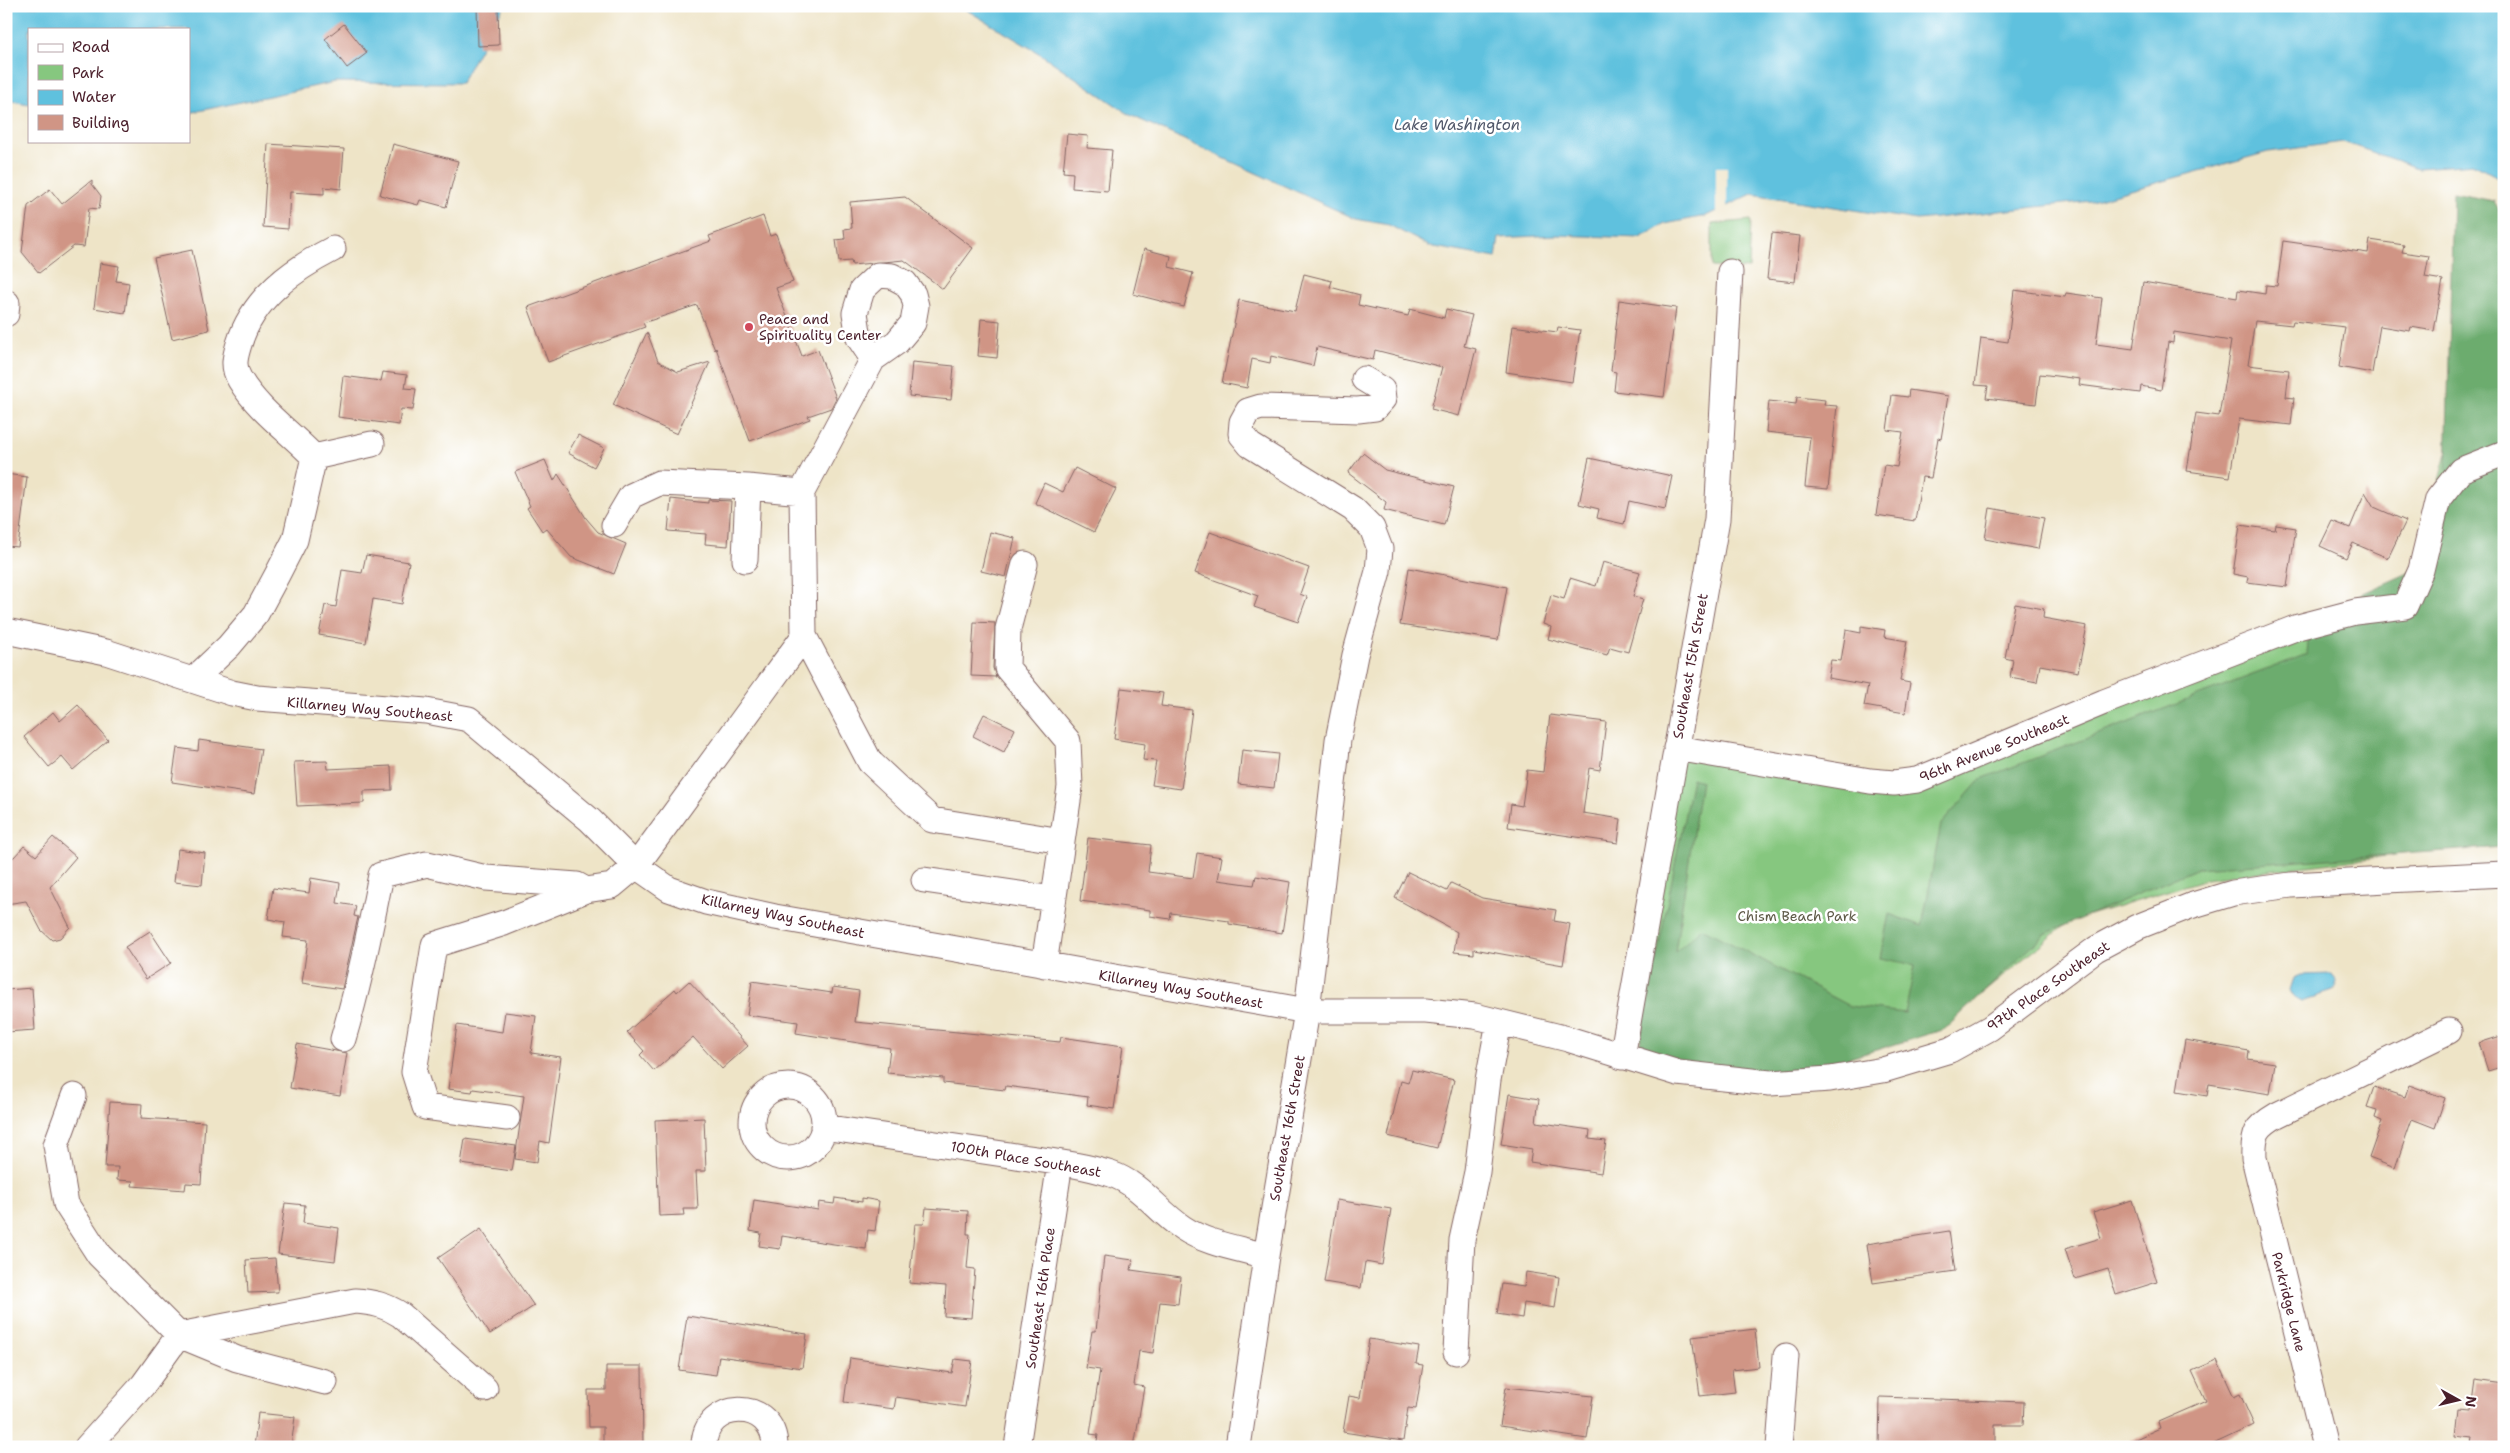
<svg xmlns="http://www.w3.org/2000/svg" width="2510" height="1453" viewBox="0 0 2510 1453" font-family="'Shantell Sans',sans-serif">
	<style>
		.green { fill: #86c77f; stroke: #687355 }
		.forest { fill: #6cac6e; stroke: #5b664c }
		.water { fill: #5fc1de; stroke: #547084 }
		.pier { fill: #eee4c7 }
		.building { fill: #d09585 }
		.lines { fill: none; stroke-linecap: round; stroke-linejoin: round }
		.minor-casing { stroke: #836462; stroke-width: 27 }
		.minor { stroke: #fff; stroke-width: 25 }
		.poi-dot { fill: #d1495b; stroke: #fff; stroke-width: 2 }
		.labels { text-anchor: middle; stroke-width: 5; stroke-linejoin: round; paint-order: stroke }
		.poi-label { font-size: 14px; fill: #4a1f2b; stroke: #fff; text-anchor: start }
		.street-label { font-size: 14px; fill: #4a1f2b; stroke: #fff }
		.park-label { font-size: 14px; fill: #5f5a48; stroke: #fff }
		.water-label { font-size: 15px; font-style: italic; fill: #51586a; stroke: #fff }
	</style>
	<rect width="100%" height="100%" fill="#fff"/>
	<filter id="ink" filterUnits="userSpaceOnUse"><feTurbulence type="fractalNoise" baseFrequency=".02" numOctaves="2"/><feDisplacementMap in="SourceGraphic" scale="10" xChannelSelector="R" yChannelSelector="G"/><feConvolveMatrix kernelMatrix="1 2 1 2 8 2 1 2 1" color-interpolation-filters="sRGB"/></filter>
	<filter id="wash" filterUnits="userSpaceOnUse"><feTurbulence type="fractalNoise" baseFrequency=".0096" numOctaves="4" result="noise"/><feDisplacementMap in="SourceGraphic" scale="20" xChannelSelector="R" yChannelSelector="G"/><feGaussianBlur stdDeviation="1.12" result="paint"/><feColorMatrix in="noise" values="0 0 0 0 0 0 0 0 0 0 0 0 0 0 0 0 0 1.4 0 .05"/><feComposite in="paint" operator="in"/></filter>
	<g filter="url(#wash)">
		<rect width="100%" height="100%" fill="#eee4c7"/>
		<path class="green" d="M1751 220 1749 269 1712 267V224Z
			M2504 233V841L2206 879 2070 921 1936 1032 1767 1073 1630 1036 1676 748 1894 783 2298 627 2406 606Z"/>
		<path class="forest" d="M2453 193 2494 201 2504 218V847L2198 868 2045 934 1945 1029 1768 1083 1638 1052 1692 778 1701 781 1675 952 1702 928 1849 1006 1905 1013 1915 965 1880 958 1889 914 1922 926 1941 824 1981 779 2307 654 2310 617 2444 557Z"/>
		<path class="water" d="M6 6H504L461 83 335 82 189 113V29H29V104L6 100Z
			M960 6H2504V180L2475 164 2418 168 2343 142 2268 152 2091 201 1917 220 1752 194 1706 216 1665 224 1640 238 1556 235 1499 238 1496 258 1429 246 1389 225 1356 219 1130 115 1042 55Z
			M2331 974 2336 980V987L2332 991 2302 1001 2292 996 2289 990 2293 978 2300 975Z"/>
		<path class="pier" d="M1716 167H1727V209L1716 215Z"/>
		<g id="blocks">
			<path class="building" d="M477 6H498L499 45 478 46Z
				M344 24 367 53 347 68 325 39Z
				M1067 134 1088 136 1087 148 1112 150 1108 191 1072 188 1073 173 1063 172Z
				M268 144 344 149 341 189 324 187V194L290 192 288 229 263 227Z
				M393 144 458 161 446 207 420 200 418 205 380 195Z
				M92 180V184L101 196 99 209 89 208 84 247 74 246 39 273 22 252 28 206 50 189 62 204Z
				M905 197 973 248 943 289 904 260 852 265 851 261 839 262 836 240 845 239 844 229 852 228 850 202Z
				M763 216 770 236 776 234 793 282 776 288 802 356 818 350 836 398 831 408 808 416 810 419 750 441 716 348 715 350 697 305 643 323 645 327 548 362 528 307 711 241 709 236Z
				M1772 233 1800 236 1795 282 1767 279Z
				M2370 240 2404 245 2402 252 2429 256 2425 277 2443 280 2434 331 2411 327 2410 331 2380 326 2372 373 2339 367 2345 327 2293 321 2292 325 2255 321 2248 365 2289 370 2286 397 2294 398 2291 425 2239 419 2230 477 2187 471 2196 413 2219 416 2231 341 2174 332 2173 343 2168 342 2161 390 2141 386 2140 393 2079 385 2080 379 2040 374 2036 404 1986 398 1988 386 1975 385 1981 338 2008 342 2014 290 2065 297 2066 293 2102 298 2096 344 2133 349 2143 282 2237 298 2238 290 2265 294 2266 285 2277 286 2283 241 2368 253Z
				M1144 249 1171 256 1169 267 1193 273 1184 307 1133 294Z
				M192 250 209 330 172 339 154 258Z
				M100 263 119 266 116 281 129 283 125 313 94 308Z
				M1304 274 1332 281 1330 287 1360 295 1358 305 1408 316 1410 309 1444 318 1446 309 1472 315 1464 346 1476 349 1459 416 1431 409 1442 367 1375 350 1373 360 1317 347 1313 366 1271 356 1270 363 1252 359 1247 388 1222 383 1239 300 1295 311Z
				M1619 300 1676 308 1664 397 1614 391 1616 372 1611 371Z
				M981 319 1000 321 997 358 978 356Z
				M1512 326 1557 332 1558 327 1580 330 1572 382 1506 372Z
				M647 332 658 361 678 372 710 362 677 434 613 405Z
				M912 362 954 366 951 400 909 396Z
				M383 372 407 375 405 388 416 389 413 410 401 409 399 425 338 417 343 376 381 381Z
				M1909 390 1948 396 1941 439 1938 438 1931 478 1922 477 1915 521 1876 515 1884 465 1897 467 1903 432 1887 430 1892 395 1908 397Z
				M1797 397 1825 400 1824 405 1837 406 1828 489 1805 487 1810 437 1766 432 1769 401 1796 404Z
				M578 435 604 448 594 467 568 453Z
				M1363 453 1385 470 1454 487 1444 525 1384 510 1386 502 1348 473Z
				M1589 458 1672 476 1665 509 1629 501 1624 524 1597 518 1599 509 1579 504Z
				M545 460 554 481 558 474 586 518 598 532 626 544 614 574 571 557 546 528 542 531 527 508 530 506 515 472Z
				M1075 468 1116 489 1094 532 1035 503 1044 483 1063 492Z
				M6 474 27 477 18 547 6 546Z
				M2365 492 2374 507 2406 521 2388 558 2353 543 2346 558 2320 546 2332 521 2350 528Z
				M671 499 708 503V500L731 501 728 546 705 544 706 534 668 531Z
				M1990 508 2044 518 2038 549 1985 539Z
				M2240 525 2275 530 2276 525 2296 528 2287 587 2247 582 2248 577 2233 574Z
				M990 532 1015 538 1006 577 981 571Z
				M1210 532 1309 568 1300 594 1307 597 1298 622 1254 607 1258 596 1195 573Z
				M366 555 409 562 402 604 373 599 366 643 319 635 325 605 336 607 342 570 362 573Z
				M1603 562 1640 572 1633 596 1643 599 1628 652 1610 647 1607 655 1548 639 1551 627 1543 624 1551 595 1564 599 1570 578 1596 586Z
				M1409 568 1507 587 1498 640 1400 625Z
				M2015 604 2044 609 2043 618 2087 626 2078 672 2040 665 2037 682 2010 677 2013 660 2005 658Z
				M974 622 995 623 993 668 996 677 971 676Z
				M1861 626 1885 630 1884 637 1907 641 1900 681 1910 683 1905 713 1864 706 1868 685 1828 678 1831 660 1841 661 1846 630 1861 633Z
				M1121 688 1163 693 1161 706 1192 710 1181 789 1152 785 1156 761 1143 760 1145 744 1114 739Z
				M78 705 108 740 73 770 62 757 49 767 24 737 53 712 60 721Z
				M984 714 1015 729 1004 752 973 736Z
				M1550 715 1606 722 1600 770 1589 768 1583 813 1621 819 1618 843 1508 827 1511 804 1522 806 1527 770 1543 772Z
				M199 740 261 749 254 794 172 782 177 748 198 751Z
				M1242 750 1278 754 1274 788 1238 784Z
				M327 761 328 769 391 766 392 790 364 791V803L297 806 294 762Z
				M53 837 76 857 50 887 70 927 60 938 52 940 41 930 26 901 6 904V861L14 857 24 846 36 856Z
				M1088 838 1151 845 1148 872 1193 878 1197 853 1222 857 1218 880 1254 885 1256 876 1290 882 1282 933 1229 924V921L1171 913 1170 919 1150 916V910L1080 901Z
				M178 849 205 853 202 885 174 882Z
				M1408 872 1447 891 1451 883 1482 898 1556 910 1554 921 1570 924 1563 965 1474 949V954L1454 952 1457 932 1395 898Z
				M311 878 340 883 337 903 356 906 354 916 358 917 342 989 302 983 308 940 283 937 285 922 268 919 273 888 309 893Z
				M150 931 171 963 146 979 125 947Z
				M689 981 748 1046 722 1069 693 1037 654 1071 640 1055 644 1051 627 1032 675 989 677 992Z
				M752 981 832 993 833 987 859 991 855 1022 1060 1042 1061 1037 1123 1046 1114 1109 1087 1105 1088 1097 1006 1086 1005 1090 943 1083V1078L887 1073 890 1048 796 1033 798 1022 747 1015Z
				M32 988 35 1030 6 1032V990Z
				M505 1012 536 1016 531 1053 561 1057 549 1143 540 1141 537 1162 515 1159 524 1096 473 1089 472 1092 448 1089 457 1025 502 1032Z
				M2504 1035V1066L2488 1071 2479 1043Z
				M2185 1040 2249 1051 2248 1059 2275 1063 2270 1094 2209 1084 2207 1096 2177 1091Z
				M297 1044 347 1053 340 1096 290 1088Z
				M1412 1070 1454 1080 1437 1148 1388 1136 1401 1081 1408 1083Z
				M2409 1085 2445 1098 2435 1128 2412 1119 2395 1168 2369 1158 2382 1121 2375 1118 2377 1110 2367 1107 2374 1087 2405 1097Z
				M1509 1094 1539 1099 1536 1122 1590 1130 1589 1139 1606 1141 1601 1173 1530 1162 1532 1149 1501 1144Z
				M110 1102 142 1104 141 1118 205 1122 201 1184 186 1183 185 1190 132 1186 133 1181 117 1180 118 1167H105Z
				M704 1118 706 1171H696L698 1209H683L684 1215 659 1216 655 1120Z
				M465 1139 516 1146 512 1171 461 1164Z
				M835 1198 862 1202V1198L879 1201 875 1231 868 1230 866 1249 782 1236 780 1249 759 1246 761 1233 750 1231 754 1200 818 1210 819 1202 834 1204Z
				M1337 1200 1391 1209 1382 1265 1365 1262 1361 1288 1324 1282Z
				M2132 1200 2157 1282 2116 1295 2108 1269 2075 1279 2065 1249 2101 1238 2093 1212Z
				M285 1203 305 1205 303 1223 339 1228 335 1261 278 1254Z
				M926 1208 968 1211 967 1234H970L967 1268 975 1269 971 1318 944 1316 946 1286 909 1283 915 1224H924Z
				M481 1229 534 1306 490 1334 438 1258Z
				M1949 1231 1955 1271 1873 1283 1867 1244Z
				M1104 1256 1133 1260 1131 1270 1181 1277 1178 1304 1160 1302 1153 1353 1139 1351 1134 1385 1144 1387 1134 1447H1096L1098 1435 1090 1434 1100 1370 1086 1368 1092 1331H1096Z
				M275 1258 278 1292 248 1293 246 1260Z
				M1526 1272 1559 1277 1555 1308 1524 1303 1522 1318 1497 1314 1502 1284 1524 1287Z
				M687 1316 807 1334 802 1368 719 1356 716 1375 679 1370Z
				M1755 1329 1759 1367 1732 1370 1735 1392 1700 1396 1692 1337Z
				M1369 1339 1419 1347 1416 1364 1423 1365 1416 1409 1408 1408 1403 1441 1343 1432 1349 1396 1360 1398Z
				M850 1358 952 1373 955 1359 972 1361 965 1407 896 1397 894 1409 844 1402Z
				M2217 1360 2234 1397 2240 1394 2254 1425 2207 1447H2118L2160 1428 2158 1422 2206 1401 2192 1371Z
				M606 1366H642L643 1447H603V1427H589L588 1390H606Z
				M2475 1380 2504 1384V1447H2471L2472 1439 2456 1437 2459 1409 2471 1410Z
				M1506 1387 1593 1396 1587 1439 1500 1426Z
				M1880 1397 2024 1402 2023 1425H1995V1447H1879Z
				M258 1413 295 1417 291 1447H254Z"/>
		</g>
	</g>
	<g filter="url(#ink)">
		<use href="#blocks" fill-opacity="0" stroke="#836462" stroke-width="1"/>
		<g class="lines">
			<defs>
				<path id="minor" d="M6 314 7 303
					M873 359 859 338 855 313 862 290 878 275 892 276 905 283 913 294 916 306 913 323 897 342 873 359 802 492 804 636 870 762 932 820 1062 841
					M314 457 372 444
					M614 525 631 496 659 483 748 487 802 492
					M745 560 748 487
					M1025 564 1008 629 1007 668 1068 741 1070 787 1044 965
					M6 631 106 652 232 693 257 698 426 711 469 719 590 820 636 866 669 889 706 902 775 917 1307 1011H1426L1475 1016 1568 1039 1678 1073 1770 1083 1830 1079 1883 1070 1950 1050 1990 1028 2096 949 2137 927 2190 906 2233 893 2291 885 2504 874
					M193 680 229 646 256 614 277 575 295 540 314 457C290 432 258 410 240 380 232 367 235 357 239 344 253 298 292 270 333 249
					M1676 748 1870 781 1894 783 1917 780 2104 702 2298 627 2355 612 2405 606 2421 570 2438 499 2461 470 2504 453
					M924 880 1053 899
					M343 1039C359 985 370 930 381 875L427 864 486 878 577 885 586 890
					M1622 1057 1717 519 1730 272
					M752 1122a36 36 0 1 1 72 0a36 36 0 1 1-72 0Z
					M74 1096 56 1145 66 1204 99 1255 179 1335 237 1359 325 1382
					M507 1118 425 1107 414 1072 434 945 504 923 586 890 612 886 636 866 804 636
					M823 1127C883 1136 943 1145 1003 1154 1039 1160 1077 1163 1111 1174 1141 1184 1158 1212 1183 1228 1207 1244 1238 1248 1266 1256
					M179 1335 355 1301C372 1302 386 1305 401 1315L485 1389
					M1456 1352 1462 1240 1477 1172 1488 1080 1499 1022
					M87 1447 143 1385 179 1335
					M704 1447C703 1399 775 1397 775 1447
					M1017 1447 1060 1163
					M1238 1447 1266 1256 1307 1011 1338 740 1355 655 1378 571 1380 549 1372 528 1353 509 1250 445 1241 434 1242 422 1248 411 1261 407 1358 410 1375 408 1383 399 1382 390 1364 379
					M1779 1447 1786 1356
					M2325 1447 2254 1158C2253 1134 2256 1127 2277 1115L2449 1031"/>
			</defs>
			<use href="#minor" class="minor-casing"/>
			<use href="#minor" class="minor"/>
		</g>
	</g>
	<circle class="poi-dot" cx="749" cy="327" r="5"/>
	<g class="labels">
		<g class="poi-label">
			<text x="759" y="324">Peace and<tspan x="759" dy="16">Spirituality Center</tspan></text>
		</g>
		<g class="street-label">
			<text transform="translate(1690 666) rotate(-80)" y="5">Southeast 15th Street</text>
			<text transform="translate(370 709) rotate(5)" y="5">Killarney Way Southeast</text>
			<text transform="translate(1994 748) rotate(-22)" y="5">96th Avenue Southeast</text>
			<text transform="translate(783 916) rotate(12)" y="5">Killarney Way Southeast</text>
			<text transform="translate(2048 986) rotate(-35)" y="5">97th Place Southeast</text>
			<text transform="translate(1181 989) rotate(10)" y="5">Killarney Way Southeast</text>
			<text transform="translate(1287 1128) rotate(-80)" y="5">Southeast 16th Street</text>
			<text transform="translate(1026 1159) rotate(10)" y="5">100th Place Southeast</text>
			<text transform="translate(1040 1298) rotate(-82)" y="5">Southeast 16th Place</text>
			<text transform="translate(2289 1302) rotate(76)" y="5">Parkridge Lane</text>
		</g>
		<g class="park-label">
			<text x="1797" y="921">Chism Beach Park</text>
		</g>
		<g class="water-label">
			<text x="1457" y="130">Lake Washington</text>
		</g>
	</g>
	<rect width="2510" height="1453" fill="none" stroke="#fff" stroke-width="25"/>
	<rect x="28" y="28" width="162" height="115" fill="#ffffff" stroke="#b7a5aa"/>
	<rect x="38" y="44" width="25" height="8" fill="#ffffff" stroke="#b7a5aa"/>
	<text x="72" y="52" font-size="15" fill="#4a1f2b">Road</text>
	<rect x="38" y="65" width="25" height="15" fill="#86c77f" stroke="#b7a5aa"/>
	<text x="72" y="78" font-size="15" fill="#4a1f2b">Park</text>
	<rect x="38" y="90" width="25" height="15" fill="#5fc1de" stroke="#b7a5aa"/>
	<text x="72" y="102" font-size="15" fill="#4a1f2b">Water</text>
	<rect x="38" y="115" width="25" height="15" fill="#d09585" stroke="#b7a5aa"/>
	<text x="72" y="128" font-size="15" fill="#4a1f2b">Building</text>
	<g transform="translate(2458 1400) rotate(98)" stroke="#ffffff" stroke-width="4" paint-order="stroke">
	<path d="M0-4L9 19L0 12L-9 19Z" fill="#4a1f2b"/>
	<text y="-8" font-size="14" font-weight="bold" text-anchor="middle" fill="#4a1f2b">N</text>
	</g>
</svg>
